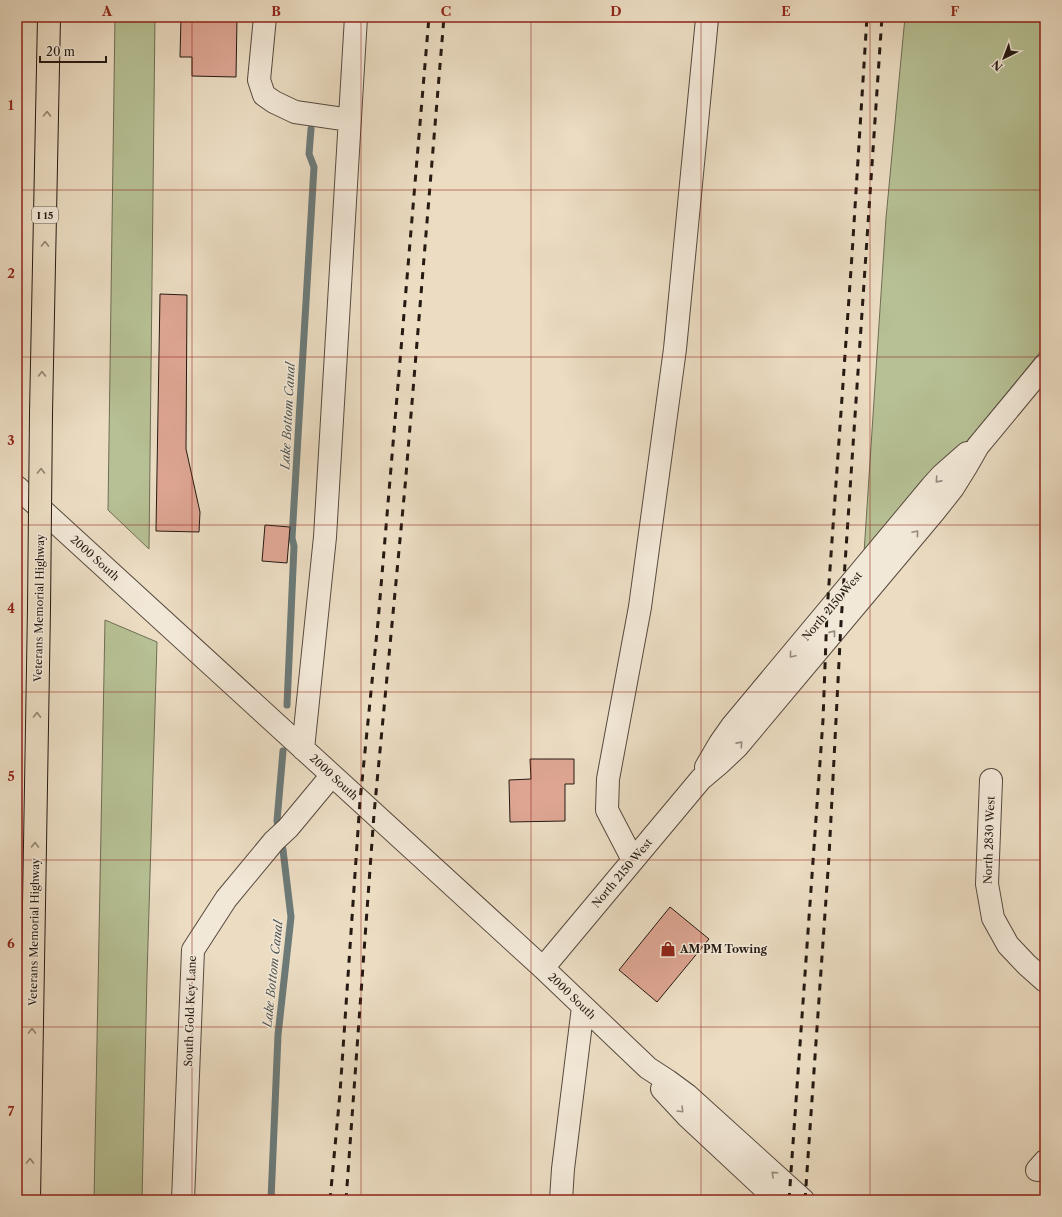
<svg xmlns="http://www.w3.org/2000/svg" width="1062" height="1217" viewBox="0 0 1062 1217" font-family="'Libre Caslon Text',serif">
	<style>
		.green { fill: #b6c094; stroke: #6e6d54 }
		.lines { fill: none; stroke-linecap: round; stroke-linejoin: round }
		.stream { stroke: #6c7a78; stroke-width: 7 }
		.building { fill: #dda592; stroke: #251a13 }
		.minor-casing { stroke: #564a3f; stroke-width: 24 }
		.highway-casing { stroke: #251a13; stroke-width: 24 }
		.minor { stroke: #f2e8d7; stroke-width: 22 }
		.highway { stroke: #ebdcc2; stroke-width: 22 }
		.rail { stroke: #251a13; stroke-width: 3; stroke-dasharray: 7 7; stroke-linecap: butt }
		.highway-bridge-casing { stroke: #251a13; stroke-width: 24; stroke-linecap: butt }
		.highway-bridge { stroke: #ebdcc2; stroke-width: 22 }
		.oneway { stroke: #928573 }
		.oneway2 { stroke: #968b7f }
		.grid { fill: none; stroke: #8f2418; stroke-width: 1; stroke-opacity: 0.55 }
		.labels { text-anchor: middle; stroke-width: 3; stroke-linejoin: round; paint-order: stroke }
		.shield { fill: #f2e8d7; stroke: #62584e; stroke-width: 1 }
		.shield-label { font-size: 10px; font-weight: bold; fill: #251a13 }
		.street-label { font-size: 11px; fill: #251a13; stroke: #f2e8d7 }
		.poi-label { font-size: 11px; font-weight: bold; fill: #251a13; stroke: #f2e8d7; text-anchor: start }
		.water-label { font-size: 12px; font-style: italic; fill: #4e524e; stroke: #f2e8d7 }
		.neatline { fill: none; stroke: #8f2418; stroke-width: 1.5 }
		.grid-label { font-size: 13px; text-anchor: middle; font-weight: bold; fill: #8f2418 }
	</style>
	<rect width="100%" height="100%" fill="#ebdcc2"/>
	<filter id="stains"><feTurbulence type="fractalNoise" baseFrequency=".005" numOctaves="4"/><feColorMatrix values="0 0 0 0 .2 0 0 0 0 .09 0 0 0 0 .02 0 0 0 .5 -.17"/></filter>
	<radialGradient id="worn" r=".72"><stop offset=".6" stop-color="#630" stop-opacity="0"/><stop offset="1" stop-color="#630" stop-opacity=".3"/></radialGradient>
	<path class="green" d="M115 17H155L149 549 108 510Z
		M905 17H1045V346L975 432 864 553 886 218Z
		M105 620 157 642 147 976 142 1200H94Z"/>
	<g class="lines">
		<path class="stream" d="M287 705 294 546 292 538 314 167 309 154 311 129
			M271 1200 278 1035 291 917 283 850 277 821 283 751"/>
	</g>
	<path class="building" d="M181 17H249H237L236 77 192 76V57H180Z
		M160 294 187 295 186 449 200 512 199 532 156 531Z
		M265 525 290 527 287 563 262 561Z
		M530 759H574V784H565V821L510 822 509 780 531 779Z
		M670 907 709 939 657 1002 619 970Z"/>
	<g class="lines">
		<defs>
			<path id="minor" d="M265 17 259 80 264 95 274 102 295 112 350 120
				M17 487 543 968 648 1068 668 1081 687 1095 803 1200
				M303 749 325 537 356 17
				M706 767 720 743 732 726 932 486 942 475 967 453
				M991 780 987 884 993 918 1008 945 1027 965 1045 981
				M633 860 607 810 608 779 640 607 675 349 707 19
				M543 968 701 779 720 763 737 747 825 642 934 512 953 488 966 467 978 446 1045 365
				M662 1089 688 1117 777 1200
				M1037 1170 1045 1161
				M183 1200 193 950 226 899 274 841 288 828 332 775
				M561 1200 563 1169 583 1007"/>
			<path id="highway" d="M41 413 49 17
				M29 1200 39 608"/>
		</defs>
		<use href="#minor" class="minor-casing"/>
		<use href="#highway" class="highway-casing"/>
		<use href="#minor" class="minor"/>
		<use href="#highway" class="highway"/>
		<path class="rail" d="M330 1200 340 1093 360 801 378 622 429 17
			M346 1200 374 814 405 487 444 17
			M789 1200 823 720 827 612 852 255 867 17
			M805 1200 829 856 841 623 882 17"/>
		<defs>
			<path id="highway-bridge" d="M39 608 41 413"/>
		</defs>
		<use href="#highway-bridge" class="highway-bridge-casing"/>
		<use href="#highway-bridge" class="highway-bridge"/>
	</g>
	<defs><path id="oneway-chevron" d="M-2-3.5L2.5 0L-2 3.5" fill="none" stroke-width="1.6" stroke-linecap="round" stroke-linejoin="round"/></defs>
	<g class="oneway">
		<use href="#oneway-chevron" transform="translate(47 114) rotate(-89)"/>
		<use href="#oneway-chevron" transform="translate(45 244) rotate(-89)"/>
		<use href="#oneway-chevron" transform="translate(42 374) rotate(-89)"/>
		<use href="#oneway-chevron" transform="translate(41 471) rotate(-89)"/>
		<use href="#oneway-chevron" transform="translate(37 715) rotate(-89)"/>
		<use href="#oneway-chevron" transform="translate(35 845) rotate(-89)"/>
		<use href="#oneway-chevron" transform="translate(32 1031) rotate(-89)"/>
		<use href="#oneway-chevron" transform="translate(30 1161) rotate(-89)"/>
	</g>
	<g class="oneway2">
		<use href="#oneway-chevron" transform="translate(938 480) rotate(132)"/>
		<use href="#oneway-chevron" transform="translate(916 533) rotate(-50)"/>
		<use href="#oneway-chevron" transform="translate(833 633) rotate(-51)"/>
		<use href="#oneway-chevron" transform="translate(792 655) rotate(130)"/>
		<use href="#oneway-chevron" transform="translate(740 744) rotate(-48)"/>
		<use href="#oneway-chevron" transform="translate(681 1110) rotate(45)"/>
		<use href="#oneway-chevron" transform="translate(774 1174) rotate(-138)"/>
	</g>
	<path class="grid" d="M192 17V1200M361 17V1200M531 17V1200M701 17V1200M870 17V1200M17 190H1045M17 357H1045M17 525H1045M17 692H1045M17 860H1045M17 1027H1045"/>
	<defs>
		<symbol id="shop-bare" viewBox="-9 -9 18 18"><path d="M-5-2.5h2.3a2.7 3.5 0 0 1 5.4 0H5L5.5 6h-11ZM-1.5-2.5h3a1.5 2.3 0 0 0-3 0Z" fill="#8f2418" stroke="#f2e8d7" stroke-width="2.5" paint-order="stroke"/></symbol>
	</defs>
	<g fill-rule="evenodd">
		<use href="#shop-bare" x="657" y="938" width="22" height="22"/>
	</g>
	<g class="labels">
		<rect class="shield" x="32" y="207" width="26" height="16" rx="3"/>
		<g class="shield-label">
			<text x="45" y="219">I 15</text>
		</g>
		<g class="street-label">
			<text transform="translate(95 558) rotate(42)" y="4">2000 South</text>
			<text transform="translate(832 606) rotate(-50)" y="4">North 2150 West</text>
			<text transform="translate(39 608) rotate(-89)" y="4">Veterans Memorial Highway</text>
			<text transform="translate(334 777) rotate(43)" y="4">2000 South</text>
			<text transform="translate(989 840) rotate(-88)" y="4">North 2830 West</text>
			<text transform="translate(622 873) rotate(-50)" y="4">North 2150 West</text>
			<text transform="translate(34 932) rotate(-89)" y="4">Veterans Memorial Highway</text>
			<text transform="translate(572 996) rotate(44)" y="4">2000 South</text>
			<text transform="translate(190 1011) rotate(-88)" y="4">South Gold Key Lane</text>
		</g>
		<g class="poi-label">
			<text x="680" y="953">AM PM Towing</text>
		</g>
		<g class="water-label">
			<text transform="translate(288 416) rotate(-87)" y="4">Lake Bottom Canal</text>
			<text transform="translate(273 974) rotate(-84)" y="4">Lake Bottom Canal</text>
		</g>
	</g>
	<rect width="1062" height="1217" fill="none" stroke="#ebdcc2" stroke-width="44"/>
	<g transform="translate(1004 58) rotate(222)" stroke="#f2e8d7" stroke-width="3" paint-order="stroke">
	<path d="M0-3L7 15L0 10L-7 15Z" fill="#251a13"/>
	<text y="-6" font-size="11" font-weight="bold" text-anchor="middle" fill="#251a13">N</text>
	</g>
	<path d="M40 56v6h66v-6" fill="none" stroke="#251a13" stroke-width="2"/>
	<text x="46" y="56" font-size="12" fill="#251a13" stroke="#f2e8d7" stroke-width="3" paint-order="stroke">20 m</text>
	<rect x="22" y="22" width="1018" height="1173" class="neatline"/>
	<g class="grid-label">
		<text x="107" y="16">A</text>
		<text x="276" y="16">B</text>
		<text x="446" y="16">C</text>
		<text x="616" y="16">D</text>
		<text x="786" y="16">E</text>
		<text x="955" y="16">F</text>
		<text x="11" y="110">1</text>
		<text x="11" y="278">2</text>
		<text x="11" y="445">3</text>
		<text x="11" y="613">4</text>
		<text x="11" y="781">5</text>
		<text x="11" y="948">6</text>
		<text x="11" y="1116">7</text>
	</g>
	<rect width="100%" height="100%" filter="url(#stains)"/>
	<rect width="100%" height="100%" fill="url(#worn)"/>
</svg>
